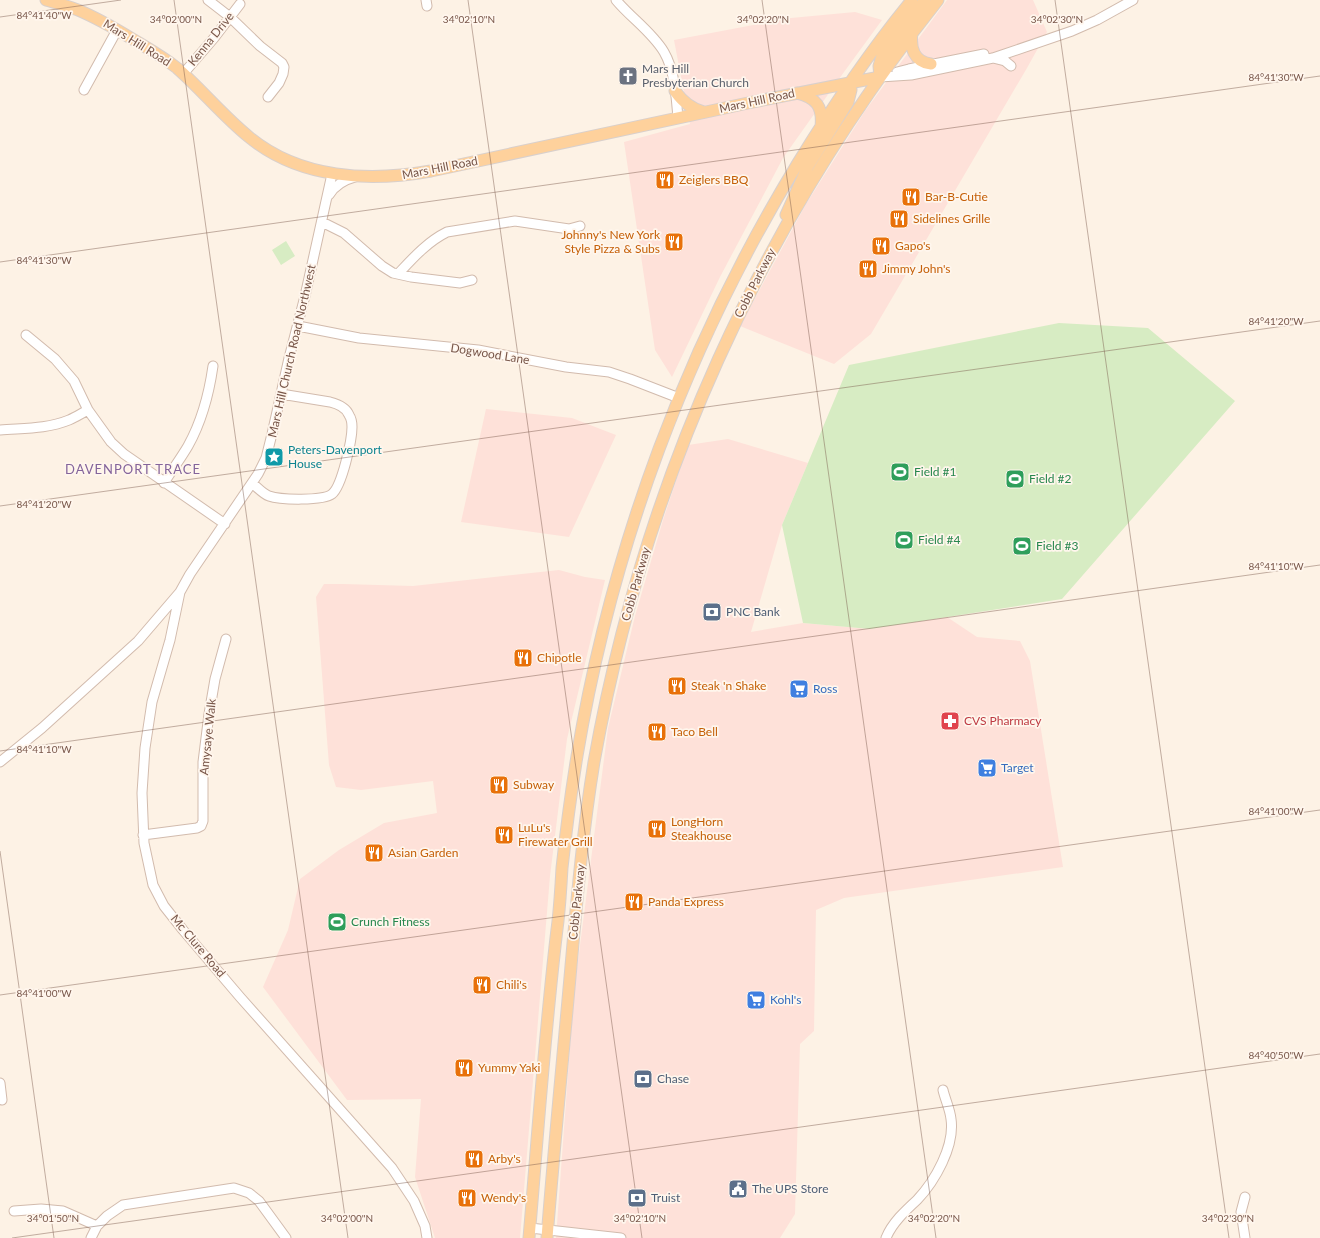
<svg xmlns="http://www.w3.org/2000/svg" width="1320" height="1238" viewBox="0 0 1320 1238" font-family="Lato,sans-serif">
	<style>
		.commercial { fill: #fee1d9 }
		.green { fill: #d7ecc3 }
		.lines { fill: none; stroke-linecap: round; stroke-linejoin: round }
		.minor-casing { stroke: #d2bbad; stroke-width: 11 }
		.major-casing { stroke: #d9d0cc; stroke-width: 13 }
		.minor { stroke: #fff; stroke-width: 9 }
		.major { stroke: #fed19c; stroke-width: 11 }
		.ticks { fill: none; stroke: #785649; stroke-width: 1; stroke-opacity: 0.45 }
		.labels { text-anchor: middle; stroke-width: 3.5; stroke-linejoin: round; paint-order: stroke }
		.street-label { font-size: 12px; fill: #785649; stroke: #fff6ed }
		.worship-label { font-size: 12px; fill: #5b616d; stroke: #fff6ed; text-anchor: start }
		.food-label { font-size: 12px; fill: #c56008; stroke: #fff6ed; text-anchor: start }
		.culture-label { font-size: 12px; fill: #0d838f; stroke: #fff6ed; text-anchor: start }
		.leisure-label { font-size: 12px; fill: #27864d; stroke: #fff6ed; text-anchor: start }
		.service-label { font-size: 12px; fill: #4e5e75; stroke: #fff6ed; text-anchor: start }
		.shop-label { font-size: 12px; fill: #366cbe; stroke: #fff6ed; text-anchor: start }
		.health-label { font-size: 12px; fill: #be3a42; stroke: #fff6ed; text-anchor: start }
		.neighbourhood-label { font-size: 13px; letter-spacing: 1px; fill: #84649b; stroke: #fff6ed }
		.ticks-label { font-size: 10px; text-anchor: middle; fill: #785649; stroke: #fff6ed; stroke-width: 3.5; stroke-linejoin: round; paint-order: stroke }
	</style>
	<rect width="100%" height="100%" fill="#fdf2e5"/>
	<path class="commercial" d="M947 0H1033L1047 32 1027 68 871 334 834 364 740 326 806 204 865 111Z
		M855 12 882 20 844 72 783 158 720 277 672 377 655 350 624 142 690 124 674 40 791 18Z
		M486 409 572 418 616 435 569 537 461 522Z
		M728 439 808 463 782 525 751 632 803 623 870 629 947 617 977 637 1020 641 1030 661 1063 867 844 898 816 910 814 1031 800 1044 795 1214 780 1238H556L574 992 608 728 635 616 663 520 688 445Z
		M559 570 585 577 605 580 567 739 550 876 520 1238H435L415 1177 421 1099 347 1100 263 987 288 930 300 879 339 850 384 823 437 813 433 781 361 790 336 787 329 765 316 597 324 584H343L413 586Z"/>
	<path class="green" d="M286 241 295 256 281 265 272 250Z
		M1059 323 1148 328 1235 401 1062 599 870 629 803 623 782 525 849 365Z"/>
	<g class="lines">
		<defs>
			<path id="minor" d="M208 0 230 17 260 46 282 63 284 67 283 74 279 83 268 97
				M426 0 427 6
				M616 0C631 18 652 32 664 52 675 71 676 96 678 118
				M993 58 1005 61 1011 66
				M897 72 909 69 984 54
				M183 74 214 38 240 4
				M880 77 911 75 993 58 1072 31 1097 20 1133 0
				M84 90 117 30
				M329 195C335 185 344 180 355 177
				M322 222 344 233 382 266 393 273 411 277 460 283 472 280
				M398 274C413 258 427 242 447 232L515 221 569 229 580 226
				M298 326 359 338 478 350 566 367 609 372 630 379 679 398
				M26 335 55 359 74 381 88 410 111 442 124 454 225 524
				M0 430C23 428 47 429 69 420 76 417 82 413 88 410
				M164 483C172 470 181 458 188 446 202 421 209 394 213 366
				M252 483C257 487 263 494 269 496 280 500 323 501 332 494 342 486 352 440 352 427 352 424 351 418 349 415 346 407 338 404 330 402L281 394
				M180 592 170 640 152 702 145 748 142 793 144 843 153 885 164 906 183 930 240 997 392 1168 414 1201 425 1226 427 1238
				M0 762 42 728 138 641 180 592 190 574 258 474 266 458 272 434 289 358 305 296 332 174
				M143 835 197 828 201 826 203 821V762L209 714 215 679 226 639
				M0 1083 2 1100
				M14 1211 41 1209 63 1211 97 1226
				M530 1228 621 1238
				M91 1238 97 1226 107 1216 123 1205 234 1188 249 1193 259 1201 286 1238
				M886 1238C892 1223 905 1211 917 1200 935 1181 955 1146 951 1119 950 1109 945 1099 943 1090
				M1245 1238 1241 1212 1245 1197"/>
			<path id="major" d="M46 0C56 3 67 6 78 10 97 18 116 29 134 40 149 49 163 57 177 68 202 90 223 116 249 137 300 179 369 182 431 171L748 103 880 77
				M912 33C910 48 914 62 931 64
				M880 77 879 66 882 56 925 0
				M675 91C682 101 691 109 704 112
				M797 93C817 98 823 107 821 127
				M786 215 808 166 848 102 851 90 850 83
				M529 1238C538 1132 545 1026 558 921 560 903 561 886 562 868 566 831 571 793 577 756 612 546 687 345 798 163 833 106 870 51 912 0
				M547 1238C554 1147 563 1057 571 966 577 898 583 829 594 762 644 481 761 223 938 0"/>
		</defs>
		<use href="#minor" class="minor-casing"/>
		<use href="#major" class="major-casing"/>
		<use href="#minor" class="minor"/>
		<use href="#major" class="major"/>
	</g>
	<path class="ticks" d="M174 0 348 1238M468 0 642 1238M762 0 936 1238M1055 0 1229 1238M0 17 121 0M0 262 1320 76M0 506 1320 321M0 751 1320 565M0 851 54 1238M0 995 1320 810M12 1238 1320 1054"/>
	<defs>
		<symbol id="church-square" viewBox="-11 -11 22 22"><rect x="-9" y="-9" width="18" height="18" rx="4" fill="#6b7280" stroke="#fff6ed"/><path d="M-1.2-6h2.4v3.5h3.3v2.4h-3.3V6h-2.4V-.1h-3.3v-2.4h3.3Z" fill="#fff"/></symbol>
		<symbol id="restaurant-square" viewBox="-11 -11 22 22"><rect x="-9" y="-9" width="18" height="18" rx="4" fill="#e8710a" stroke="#fff6ed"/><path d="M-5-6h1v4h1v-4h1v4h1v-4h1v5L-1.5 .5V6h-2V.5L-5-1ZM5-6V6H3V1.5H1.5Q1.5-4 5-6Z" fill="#fff"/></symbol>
		<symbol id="sight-square" viewBox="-11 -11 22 22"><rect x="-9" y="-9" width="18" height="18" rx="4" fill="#0f9aa8" stroke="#fff6ed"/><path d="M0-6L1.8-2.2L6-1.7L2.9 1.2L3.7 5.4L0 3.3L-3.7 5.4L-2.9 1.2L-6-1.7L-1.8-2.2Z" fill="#fff"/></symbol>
		<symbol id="stadium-square" viewBox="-11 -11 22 22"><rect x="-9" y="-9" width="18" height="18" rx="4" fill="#2e9e5b" stroke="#fff6ed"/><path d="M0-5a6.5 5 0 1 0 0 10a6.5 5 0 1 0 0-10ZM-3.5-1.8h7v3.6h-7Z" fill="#fff"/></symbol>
		<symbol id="bank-square" viewBox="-11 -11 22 22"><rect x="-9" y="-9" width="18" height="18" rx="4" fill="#5c6f8a" stroke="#fff6ed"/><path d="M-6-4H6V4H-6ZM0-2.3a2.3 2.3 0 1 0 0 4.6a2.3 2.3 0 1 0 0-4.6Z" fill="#fff"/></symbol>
		<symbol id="supermarket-square" viewBox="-11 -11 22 22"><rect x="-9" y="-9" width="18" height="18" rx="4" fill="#3f7fe0" stroke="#fff6ed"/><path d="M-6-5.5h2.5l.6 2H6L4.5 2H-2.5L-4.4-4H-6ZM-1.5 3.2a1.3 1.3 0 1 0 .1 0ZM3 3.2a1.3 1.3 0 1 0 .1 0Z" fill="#fff"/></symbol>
		<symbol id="pharmacy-square" viewBox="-11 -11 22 22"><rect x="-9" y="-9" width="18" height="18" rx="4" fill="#e0444e" stroke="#fff6ed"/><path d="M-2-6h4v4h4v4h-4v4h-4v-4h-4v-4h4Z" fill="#fff"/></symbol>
		<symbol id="civic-square" viewBox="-11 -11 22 22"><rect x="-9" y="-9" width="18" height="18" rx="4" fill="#5c6f8a" stroke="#fff6ed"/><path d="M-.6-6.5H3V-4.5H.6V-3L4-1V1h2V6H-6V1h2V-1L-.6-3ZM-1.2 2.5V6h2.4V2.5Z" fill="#fff"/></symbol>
	</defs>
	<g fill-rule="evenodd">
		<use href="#church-square" x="617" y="65" width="22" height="22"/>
		<use href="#restaurant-square" x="654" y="169" width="22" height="22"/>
		<use href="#restaurant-square" x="900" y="186" width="22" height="22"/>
		<use href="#restaurant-square" x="888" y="208" width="22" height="22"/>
		<use href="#restaurant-square" x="663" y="231" width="22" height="22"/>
		<use href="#restaurant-square" x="870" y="235" width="22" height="22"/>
		<use href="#restaurant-square" x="857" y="258" width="22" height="22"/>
		<use href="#sight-square" x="263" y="446" width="22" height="22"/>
		<use href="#stadium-square" x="889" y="461" width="22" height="22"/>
		<use href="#stadium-square" x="1004" y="468" width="22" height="22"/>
		<use href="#stadium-square" x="893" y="529" width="22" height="22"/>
		<use href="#stadium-square" x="1011" y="535" width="22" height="22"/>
		<use href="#bank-square" x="701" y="601" width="22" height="22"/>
		<use href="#restaurant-square" x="512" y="647" width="22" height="22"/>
		<use href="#restaurant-square" x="666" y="675" width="22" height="22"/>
		<use href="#supermarket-square" x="788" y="678" width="22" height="22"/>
		<use href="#pharmacy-square" x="939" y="710" width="22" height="22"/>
		<use href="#restaurant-square" x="646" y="721" width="22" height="22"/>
		<use href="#supermarket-square" x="976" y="757" width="22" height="22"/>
		<use href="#restaurant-square" x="488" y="774" width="22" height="22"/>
		<use href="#restaurant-square" x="646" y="818" width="22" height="22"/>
		<use href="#restaurant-square" x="493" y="824" width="22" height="22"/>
		<use href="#restaurant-square" x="363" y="842" width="22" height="22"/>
		<use href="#restaurant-square" x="623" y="891" width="22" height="22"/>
		<use href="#stadium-square" x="326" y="911" width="22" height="22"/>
		<use href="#restaurant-square" x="471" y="974" width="22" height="22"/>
		<use href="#supermarket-square" x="745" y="989" width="22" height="22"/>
		<use href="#restaurant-square" x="453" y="1057" width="22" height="22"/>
		<use href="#bank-square" x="632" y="1068" width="22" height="22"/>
		<use href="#restaurant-square" x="463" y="1148" width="22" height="22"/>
		<use href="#civic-square" x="727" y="1178" width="22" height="22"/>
		<use href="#restaurant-square" x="456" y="1187" width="22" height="22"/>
		<use href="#bank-square" x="626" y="1187" width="22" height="22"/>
	</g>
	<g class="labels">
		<g class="street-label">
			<text transform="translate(211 39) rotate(-51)" y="4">Kenna Drive</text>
			<text transform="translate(137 43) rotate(32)" y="4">Mars Hill Road</text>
			<text transform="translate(757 101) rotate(-12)" y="4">Mars Hill Road</text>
			<text transform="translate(440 168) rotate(-11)" y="4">Mars Hill Road</text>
			<text transform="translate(755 283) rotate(-63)" y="4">Cobb Parkway</text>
			<text transform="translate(292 351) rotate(-77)" y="4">Mars Hill Church Road Northwest</text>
			<text transform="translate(490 354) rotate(9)" y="4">Dogwood Lane</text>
			<text transform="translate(636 584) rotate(-74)" y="4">Cobb Parkway</text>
			<text transform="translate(208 737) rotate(-84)" y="4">Amysaye Walk</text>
			<text transform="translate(577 902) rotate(-84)" y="4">Cobb Parkway</text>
			<text transform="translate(198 946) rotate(50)" y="4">Mc Clure Road</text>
		</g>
		<g class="worship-label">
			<text x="642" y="73">Mars Hill<tspan x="642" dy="14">Presbyterian Church</tspan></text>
		</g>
		<g class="food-label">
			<text x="679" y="184">Zeiglers BBQ</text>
			<text x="925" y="201">Bar-B-Cutie</text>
			<text x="913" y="223">Sidelines Grille</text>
			<text x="660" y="239" text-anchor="end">Johnny's New York<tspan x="660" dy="14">Style Pizza &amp; Subs</tspan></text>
			<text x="895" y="250">Gapo's</text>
			<text x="882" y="273">Jimmy John's</text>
			<text x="537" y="662">Chipotle</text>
			<text x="691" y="690">Steak 'n Shake</text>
			<text x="671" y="736">Taco Bell</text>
			<text x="513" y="789">Subway</text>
			<text x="671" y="826">LongHorn<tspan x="671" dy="14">Steakhouse</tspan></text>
			<text x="518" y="832">LuLu's<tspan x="518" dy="14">Firewater Grill</tspan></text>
			<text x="388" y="857">Asian Garden</text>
			<text x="648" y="906">Panda Express</text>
			<text x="496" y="989">Chili's</text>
			<text x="478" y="1072">Yummy Yaki</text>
			<text x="488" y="1163">Arby's</text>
			<text x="481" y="1202">Wendy's</text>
		</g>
		<g class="culture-label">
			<text x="288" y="454">Peters-Davenport<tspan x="288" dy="14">House</tspan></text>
		</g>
		<g class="leisure-label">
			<text x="914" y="476">Field #1</text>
			<text x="1029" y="483">Field #2</text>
			<text x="918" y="544">Field #4</text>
			<text x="1036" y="550">Field #3</text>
			<text x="351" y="926">Crunch Fitness</text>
		</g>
		<g class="service-label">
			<text x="726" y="616">PNC Bank</text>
			<text x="657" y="1083">Chase</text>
			<text x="752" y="1193">The UPS Store</text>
			<text x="651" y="1202">Truist</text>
		</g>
		<g class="shop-label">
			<text x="813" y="693">Ross</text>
			<text x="1001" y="772">Target</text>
			<text x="770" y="1004">Kohl's</text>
		</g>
		<g class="health-label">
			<text x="964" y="725">CVS Pharmacy</text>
		</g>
		<g class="neighbourhood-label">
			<text x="133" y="474">DAVENPORT TRACE</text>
		</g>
	</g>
	<g class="ticks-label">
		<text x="44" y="19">84°41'40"W</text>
		<text x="176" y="23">34°02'00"N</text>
		<text x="469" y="23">34°02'10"N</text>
		<text x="763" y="23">34°02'20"N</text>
		<text x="1057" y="23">34°02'30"N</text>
		<text x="1276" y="81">84°41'30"W</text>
		<text x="44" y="264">84°41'30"W</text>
		<text x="1276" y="325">84°41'20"W</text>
		<text x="44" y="508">84°41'20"W</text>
		<text x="1276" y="570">84°41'10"W</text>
		<text x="44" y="753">84°41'10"W</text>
		<text x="1276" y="815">84°41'00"W</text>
		<text x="44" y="997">84°41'00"W</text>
		<text x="1276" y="1059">84°40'50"W</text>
		<text x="53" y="1222">34°01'50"N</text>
		<text x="347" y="1222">34°02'00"N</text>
		<text x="640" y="1222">34°02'10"N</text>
		<text x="934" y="1222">34°02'20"N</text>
		<text x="1228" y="1222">34°02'30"N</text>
	</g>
</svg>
